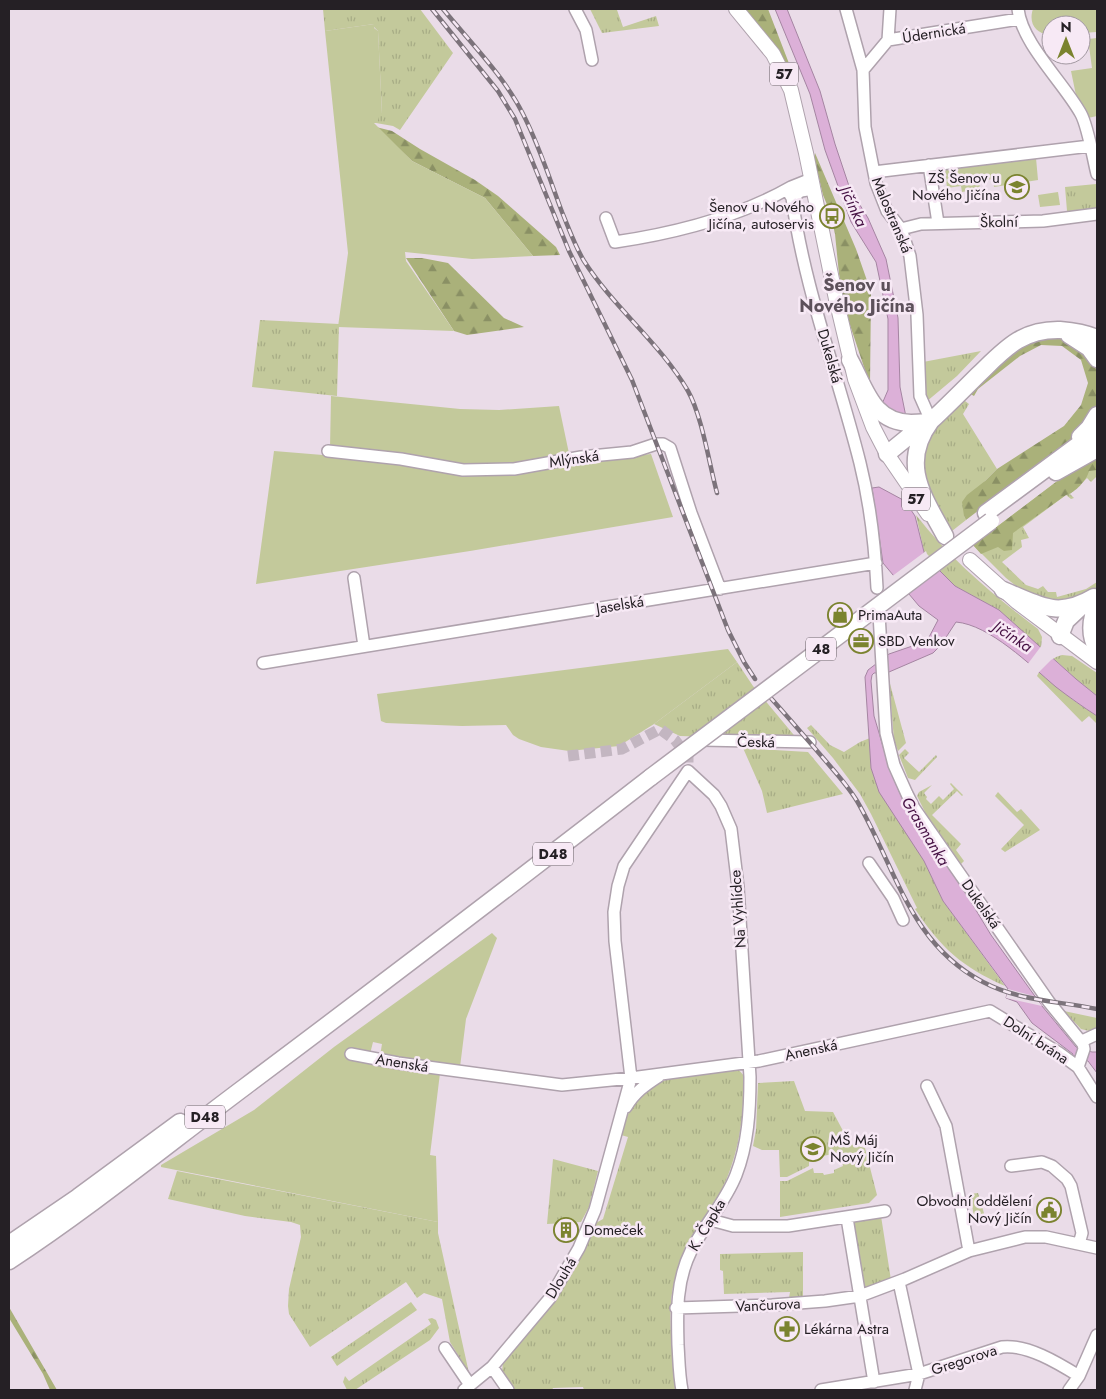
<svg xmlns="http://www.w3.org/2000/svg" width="1106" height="1399" viewBox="0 0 1106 1399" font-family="Jost,sans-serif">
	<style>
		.grass { fill: url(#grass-tufts) }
		.forest { fill: url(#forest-firs) }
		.garden { fill: #c3c99b }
		.water { fill: #dcb0d8; stroke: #a585a2 }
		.pier { fill: #eadce8 }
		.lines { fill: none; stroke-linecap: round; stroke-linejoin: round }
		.minor-tunnel { stroke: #c3b6c1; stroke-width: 11; stroke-dasharray: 11 5.5; stroke-linecap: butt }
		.minor-casing { stroke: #afa2ad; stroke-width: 14 }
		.major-casing { stroke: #afa2ad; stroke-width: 16 }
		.highway-casing { stroke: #afa2ad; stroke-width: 19 }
		.minor { stroke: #fff; stroke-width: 11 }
		.major { stroke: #fff; stroke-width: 14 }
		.highway { stroke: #fff; stroke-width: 16 }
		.rail-casing { stroke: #7c737b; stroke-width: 4.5 }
		.rail { stroke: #f7e9f5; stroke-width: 2.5; stroke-dasharray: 8; stroke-linecap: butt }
		.highway-bridge-casing { stroke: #afa2ad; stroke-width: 19; stroke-linecap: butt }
		.highway-bridge { stroke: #fff; stroke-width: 16 }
		.labels { text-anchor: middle; stroke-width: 5; stroke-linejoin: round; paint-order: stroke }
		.shield { fill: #f7e9f5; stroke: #645c63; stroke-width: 1 }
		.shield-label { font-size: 14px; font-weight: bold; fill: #252025 }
		.street-label { font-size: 15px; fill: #252025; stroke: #f7e9f5 }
		.poi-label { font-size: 15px; fill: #252025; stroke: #f7e9f5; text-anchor: start }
		.water-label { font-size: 16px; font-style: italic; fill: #471345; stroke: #f7e9f5 }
		.quarter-label { font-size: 18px; font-weight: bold; fill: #5d515b; stroke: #f7e9f5 }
	</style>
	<defs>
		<pattern id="grass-tufts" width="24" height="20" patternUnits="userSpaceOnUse" patternTransform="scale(1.25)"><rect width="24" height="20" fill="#c3c99b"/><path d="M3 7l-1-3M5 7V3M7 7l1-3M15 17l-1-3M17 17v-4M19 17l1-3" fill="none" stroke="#a7ac85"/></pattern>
		<pattern id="forest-firs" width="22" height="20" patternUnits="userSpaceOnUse" patternTransform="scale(1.25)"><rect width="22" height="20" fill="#aab17a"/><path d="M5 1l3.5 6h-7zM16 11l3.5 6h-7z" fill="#8a9064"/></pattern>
	</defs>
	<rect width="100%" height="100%" fill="#eadce8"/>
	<path class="grass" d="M323 9H420L453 53 400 130 393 126 376 123 378 122V114L382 113 378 31 374 27V24L325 31Z
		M590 9H619L617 10 623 27 656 16 659 26 602 33Z
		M1096 184 1097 206 1092 211H1067L1065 187Z
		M260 320 339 324 337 396 252 387Z
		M981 351 957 376 926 402 923 362Z
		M961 398 969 404 963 414 997 469 985 481 964 516 966 520 952 531 935 510 921 480 926 438Z
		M1097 454V476L1091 482 1087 478 1070 494 1074 498 1071 499 1066 495 1023 527 1029 538 1021 540 1022 547 1002 562 1026 585 1038 589 1043 586 1048 592H1056L1057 597 1086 589 1097 582V589L1091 594 1056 603 1025 593 1006 578 973 545 1056 482Z
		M916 515C951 560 993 595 1038 629L1042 637 1041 648 999 610 955 586 925 556Z
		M1062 655 1072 656 1097 673V696L1076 679 1053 658Z
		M737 662 753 686 798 740 680 736 654 724Z
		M1039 672 1073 700 1097 716V724L1089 716 1082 722 1037 676Z
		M889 680 906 743 898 751 894 740Z
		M811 725 830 745 844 752 860 742 870 738 871 768 924 861 943 901 1005 986C962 967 941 948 915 909L917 908 871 814 860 794 833 758 807 728Z
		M743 748 808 752 843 794 767 813 762 791Z
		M905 749 909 753 904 758 919 772 936 755 937 757 915 780 908 778 899 755Z
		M951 783 963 795 962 796 957 791 932 815 961 844 956 850 964 861 961 864 926 814 917 796 919 792 932 785 924 793 927 797 926 799 931 804 939 796 943 800 954 789 950 784Z
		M998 792 1017 812 1021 809 1040 830 1005 852 1001 849 1024 825 995 796Z
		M1064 1011 1097 1018V1027L1089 1031 1081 1029Z
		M738 1069 745 1077H743C745 1122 737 1162 716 1202 701 1227 683 1250 675 1279 666 1310 673 1345 674 1377L677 1390H584L583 1387 553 1388 552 1390H512L502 1372 503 1362 594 1224 603 1219 628 1137 621 1135C628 1106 642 1087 672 1078Z
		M794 1081 805 1111 833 1112 850 1144 865 1148 877 1195 869 1203 780 1217V1181H787L813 1168 814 1173H823L824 1175 834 1173V1170L843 1166 840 1153 822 1156 820 1149 810 1154 811 1160 809 1162V1166L787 1177H780L779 1150H762L753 1146 756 1130 758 1083Z
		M553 1159 598 1171 589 1207 581 1222 547 1224Z
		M177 1171 438 1222V1233L469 1373 450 1342 442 1299 424 1293 417 1298 406 1282 310 1347 289 1314 288 1306 289 1289 301 1237 300 1225 291 1222 245 1216 168 1199Z
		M978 1193 986 1220 975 1222 970 1194Z
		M881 1216 891 1280 864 1288 862 1287 853 1221Z
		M803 1252V1296L789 1298 790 1292 724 1294 723 1271 720 1270V1254Z
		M411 1302 417 1310 337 1366 331 1357Z
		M432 1318 436 1320 439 1328 430 1340 355 1390H347L343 1382 345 1376 349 1381 431 1324 428 1319Z"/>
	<path class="forest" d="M744 9H768L790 66 787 67Z
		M376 127 392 131 420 149 475 180 498 196 556 247 560 255 533 256 485 198 412 161Z
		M815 153 856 249 871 292 870 385 849 322 839 274 835 234 830 212 823 195 814 158Z
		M406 258H422L448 263 504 318 524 327 467 335 454 331Z
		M1035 338H1067L1097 365V407L1081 432 966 520 964 516 962 502 967 495 985 481 997 469 1064 426 1081 405 1088 383 1081 360 1062 346 1041 345 1020 356 978 389 974 396 967 392 994 365Z
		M1097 454V470L1089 471C1087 480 1075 493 1066 495L1013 533 1012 550 1004 551 998 547 981 554 973 545 1056 482Z
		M9 1307 57 1390H50L43 1374 9 1318Z"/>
	<path class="garden" d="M1033 9H1097V32L1081 33V25H1051V34C1036 35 1028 23 1033 9Z
		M374 24V28L378 31 382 114H378V123H374L412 161 485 198 533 256 472 259 405 252 406 261 454 331 338 327 348 253 325 31Z
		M1097 38V116L1088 118 1084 106 1078 105 1071 71 1092 68 1088 39Z
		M1036 158 1038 180 994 187 993 179 979 181 980 189 962 192 961 186 947 188 945 168Z
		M1058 192 1060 205 1040 207 1038 195Z
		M331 396 460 409 499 410 559 406 571 463 651 454 673 517 470 551 256 584 274 451 335 456 330 448Z
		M728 649 737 662 654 724 619 746 569 751 541 747 519 739 513 735 506 725 462 726 386 723 381 721 377 694Z
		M492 933 497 938 466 1019 460 1067 380 1056 382 1044 373 1042 370 1054 440 1073 430 1155 436 1156 438 1222 161 1167V1165L254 1110 334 1047Z"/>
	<path class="water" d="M775 9H787L820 91 835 144 850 189 868 218 886 259 898 318 900 387 906 417 882 404 888 390V319L876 262 851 222 825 150 810 94Z
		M879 487 905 501 915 516 925 556 955 586 999 610 1076 679 1097 696V716C1083 707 1069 697 1056 687 1030 665 990 625 956 622L941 645 933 653 889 672 874 673 872 675 871 681 874 716 890 770 902 798 965 892 991 935 1042 1006 1076 1047 1092 1052H1097V1073L1088 1061 1072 1056 1073 1054 1032 1023 1017 1002 1006 998 1008 989 943 901 924 861 879 792 871 768 865 677 868 670 889 654 927 641 938 620 919 606 883 563 872 488Z"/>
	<path class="pier" d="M926 551 927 554 940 567 906 593 891 577Z
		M1042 645 1056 657 1051 660 1037 674 1027 665Z
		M1008 989 1034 996 1042 1006 1006 998Z"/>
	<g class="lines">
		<path class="minor-tunnel" d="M568 756 622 749 660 729 675 740 688 757V771"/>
		<defs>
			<path id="minor" d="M575 9 586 30 592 60
				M846 9 863 70 865 127 876 183 887 211 901 229 910 256 917 315 920 396 931 421
				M1018 9C1022 44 1064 83 1081 114 1088 127 1093 158 1097 174
				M888 40 890 9
				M863 70 888 40 1019 19
				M929 165 938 223
				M874 172 1090 146
				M811 179 791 187 789 193 792 198C804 288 838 375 860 463 870 503 875 546 877 588
				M792 198 801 191 814 189
				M606 218 615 242C676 233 737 218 791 187
				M901 229 921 224 1043 221 1097 214
				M328 451 401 459 463 470 514 469 581 457 632 452 656 444H663L670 448 691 513 720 589
				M354 578 364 646
				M879 614 886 733 894 765 907 794 914 808 1049 1002 1083 1044 1084 1049 1078 1067
				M263 663 876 563
				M702 740 810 742
				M869 863 893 898 903 920
				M1082 1041 1097 1034
				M351 1054 398 1063 562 1085 631 1078 759 1061 990 1011 1059 1053 1078 1067 1097 1097
				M927 1086 946 1126 969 1251
				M626 1107C634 1093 645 1085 659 1076
				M1011 1166 1042 1162 1052 1166 1067 1179 1071 1186 1082 1233 1079 1244
				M847 1218 874 1382
				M711 1220 733 1226H788L885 1211
				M899 1282 919 1374 915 1390
				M676 1308 772 1305 825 1301 860 1296 905 1279 969 1251 1025 1237H1046L1097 1248
				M445 1348 470 1385
				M492 1367 508 1390
				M464 1390 492 1367 550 1298 579 1248 595 1210 631 1078 615 941 614 912 618 886 624 866 688 771 714 795 721 806 731 829 738 887 750 1077C750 1111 748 1144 736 1175 725 1203 704 1225 691 1251 676 1281 677 1312 678 1345 679 1360 679 1375 682 1390
				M821 1390 919 1374 1002 1347C1027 1344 1058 1363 1079 1376
				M1069 1390 1079 1376 1097 1335"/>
			<path id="major" d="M736 9 773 54 791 90 806 153 836 299 855 379 873 427 887 454 928 514
				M970 560 1017 602 1097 662"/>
			<path id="highway" d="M1069 335 1089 348 1097 359
				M850 360C866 389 872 422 911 423 918 423 924 423 931 421
				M1080 437 1089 428 1097 415
				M887 454 925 423
				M1056 472 1097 449
				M986 513 1097 431
				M945 536C924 497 899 464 931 421 947 406 963 390 978 375 1004 350 1021 329 1060 330 1073 331 1085 333 1097 338
				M1003 590C1040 605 1057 619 1094 597
				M1097 605C1090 619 1089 636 1097 649
				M1060 636 1066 621 1082 606
				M9 1244 78 1197 180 1122
				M9 1261C91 1207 167 1145 246 1086 382 984 517 881 651 777"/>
		</defs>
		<use href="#minor" class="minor-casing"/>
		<use href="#major" class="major-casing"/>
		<use href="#highway" class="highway-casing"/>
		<use href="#minor" class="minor"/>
		<use href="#major" class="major"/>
		<use href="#highway" class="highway"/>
		<defs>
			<path id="rail" d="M432 9 498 91 515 119 569 251 632 380 728 630 744 662 755 679
				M443 9C469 41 505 77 523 114 539 145 550 180 562 212 569 229 575 246 584 261 614 308 660 343 688 391 702 416 709 463 717 493
				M769 696C788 717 806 738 824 759 836 773 848 786 857 801 896 868 909 943 983 982 1019 1001 1058 1001 1097 1009"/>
		</defs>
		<use href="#rail" class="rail-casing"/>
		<use href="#rail" class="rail"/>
		<defs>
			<path id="highway-bridge" d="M651 777 991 521"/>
		</defs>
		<use href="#highway-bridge" class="highway-bridge-casing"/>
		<use href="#highway-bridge" class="highway-bridge"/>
	</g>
	<defs>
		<symbol id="school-ring" viewBox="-11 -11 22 22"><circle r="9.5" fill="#f7e9f5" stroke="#7b832f" stroke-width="1.5"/><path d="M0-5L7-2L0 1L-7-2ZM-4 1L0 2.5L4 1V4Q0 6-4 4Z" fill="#7b832f"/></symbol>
		<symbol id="bus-ring" viewBox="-11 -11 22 22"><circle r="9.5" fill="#f7e9f5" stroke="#7b832f" stroke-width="1.5"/><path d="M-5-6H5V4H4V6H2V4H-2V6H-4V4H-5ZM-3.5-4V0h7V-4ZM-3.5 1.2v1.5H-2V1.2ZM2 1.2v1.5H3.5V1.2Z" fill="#7b832f"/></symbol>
		<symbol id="shop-ring" viewBox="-11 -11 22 22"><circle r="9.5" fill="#f7e9f5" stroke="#7b832f" stroke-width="1.5"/><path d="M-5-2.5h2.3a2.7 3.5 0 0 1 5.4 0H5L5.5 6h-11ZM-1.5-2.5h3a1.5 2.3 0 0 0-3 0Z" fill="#7b832f"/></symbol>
		<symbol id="office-ring" viewBox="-11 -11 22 22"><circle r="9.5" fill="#f7e9f5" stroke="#7b832f" stroke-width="1.5"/><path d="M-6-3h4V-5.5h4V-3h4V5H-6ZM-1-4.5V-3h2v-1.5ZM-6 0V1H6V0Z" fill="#7b832f"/></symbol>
		<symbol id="civic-ring" viewBox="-11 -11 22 22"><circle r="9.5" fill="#f7e9f5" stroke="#7b832f" stroke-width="1.5"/><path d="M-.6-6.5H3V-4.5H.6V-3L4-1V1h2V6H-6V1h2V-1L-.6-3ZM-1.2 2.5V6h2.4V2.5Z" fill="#7b832f"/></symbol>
		<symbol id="building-ring" viewBox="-11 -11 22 22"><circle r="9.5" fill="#f7e9f5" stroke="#7b832f" stroke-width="1.5"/><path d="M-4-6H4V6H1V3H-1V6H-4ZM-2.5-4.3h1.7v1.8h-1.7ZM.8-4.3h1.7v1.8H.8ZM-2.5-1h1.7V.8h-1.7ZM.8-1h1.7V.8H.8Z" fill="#7b832f"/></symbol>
		<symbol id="pharmacy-ring" viewBox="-11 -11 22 22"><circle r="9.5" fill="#f7e9f5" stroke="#7b832f" stroke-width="1.5"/><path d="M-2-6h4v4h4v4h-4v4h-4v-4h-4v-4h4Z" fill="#7b832f"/></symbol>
	</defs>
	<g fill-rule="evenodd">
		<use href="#school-ring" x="1003" y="173" width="28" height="28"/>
		<use href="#bus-ring" x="818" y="202" width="28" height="28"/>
		<use href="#shop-ring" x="826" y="601" width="28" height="28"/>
		<use href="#office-ring" x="847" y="627" width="28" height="28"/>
		<use href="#school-ring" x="799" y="1135" width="28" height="28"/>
		<use href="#civic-ring" x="1035" y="1196" width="28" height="28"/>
		<use href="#building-ring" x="552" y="1216" width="28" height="28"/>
		<use href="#pharmacy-ring" x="773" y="1315" width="28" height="28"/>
	</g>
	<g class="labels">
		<g class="shield">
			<rect x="770" y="62.5" width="28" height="23" rx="4"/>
			<rect x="902" y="487.5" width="28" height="23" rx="4"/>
			<rect x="806" y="637.5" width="30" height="23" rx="4"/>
			<rect x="533" y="842.5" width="40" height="23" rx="4"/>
			<rect x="185" y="1105.5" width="40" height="23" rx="4"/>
		</g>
		<g class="shield-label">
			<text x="784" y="79">57</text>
			<text x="916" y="504">57</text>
			<text x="821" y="654">48</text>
			<text x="553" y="859">D48</text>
			<text x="205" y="1122">D48</text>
		</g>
		<g class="street-label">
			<text transform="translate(934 33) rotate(-9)" y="5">Údernická</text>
			<text transform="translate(892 215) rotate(67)" y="5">Malostranská</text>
			<text transform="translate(999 222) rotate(-1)" y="5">Školní</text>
			<text transform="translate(830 356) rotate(74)" y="5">Dukelská</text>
			<text transform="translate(574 459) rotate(-8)" y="5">Mlýnská</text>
			<text transform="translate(620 605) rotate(-9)" y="5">Jaselská</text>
			<text transform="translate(756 742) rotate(1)" y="5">Česká</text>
			<text transform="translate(981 904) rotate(55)" y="5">Dukelská</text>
			<text transform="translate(738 909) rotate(-94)" y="5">Na Vyhlídce</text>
			<text transform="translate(1036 1040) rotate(33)" y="5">Dolní brána</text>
			<text transform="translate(811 1050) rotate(-12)" y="5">Anenská</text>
			<text transform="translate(402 1063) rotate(9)" y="5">Anenská</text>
			<text transform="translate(707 1225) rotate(-59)" y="5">K. Čapka</text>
			<text transform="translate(561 1278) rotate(-59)" y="5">Dlouhá</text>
			<text transform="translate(768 1305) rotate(-3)" y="5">Vančurova</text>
			<text transform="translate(964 1360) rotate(-18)" y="5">Gregorova</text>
		</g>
		<g class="poi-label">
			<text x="1000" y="183" text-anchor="end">ZŠ Šenov u<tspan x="1000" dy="17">Nového Jičína</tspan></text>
			<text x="814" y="212" text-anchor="end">Šenov u Nového<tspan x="814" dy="17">Jičína, autoservis</tspan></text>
			<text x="858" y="620">PrimaAuta</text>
			<text x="878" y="646">SBD Venkov</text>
			<text x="830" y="1145">MŠ Máj<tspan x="830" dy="17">Nový Jičín</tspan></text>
			<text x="1032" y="1206" text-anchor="end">Obvodní oddělení<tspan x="1032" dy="17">Nový Jičín</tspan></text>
			<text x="584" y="1235">Domeček</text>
			<text x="804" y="1334">Lékárna Astra</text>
		</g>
		<g class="water-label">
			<text transform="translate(854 206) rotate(65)" y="6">Jičínka</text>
			<text transform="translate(1013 636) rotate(33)" y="6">Jičínka</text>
			<text transform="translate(926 831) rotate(59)" y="6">Grasmanka</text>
		</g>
		<g class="quarter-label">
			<text x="857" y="291">Šenov u<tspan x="857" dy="21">Nového Jičína</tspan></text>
		</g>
	</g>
	<rect width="1106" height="1399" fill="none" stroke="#252025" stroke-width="20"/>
	<g transform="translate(1066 40)"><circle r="24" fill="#f7e9f5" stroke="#a399a2"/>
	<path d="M0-4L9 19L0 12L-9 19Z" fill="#7b832f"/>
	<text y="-8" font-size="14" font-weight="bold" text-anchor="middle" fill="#252025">N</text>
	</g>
</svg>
